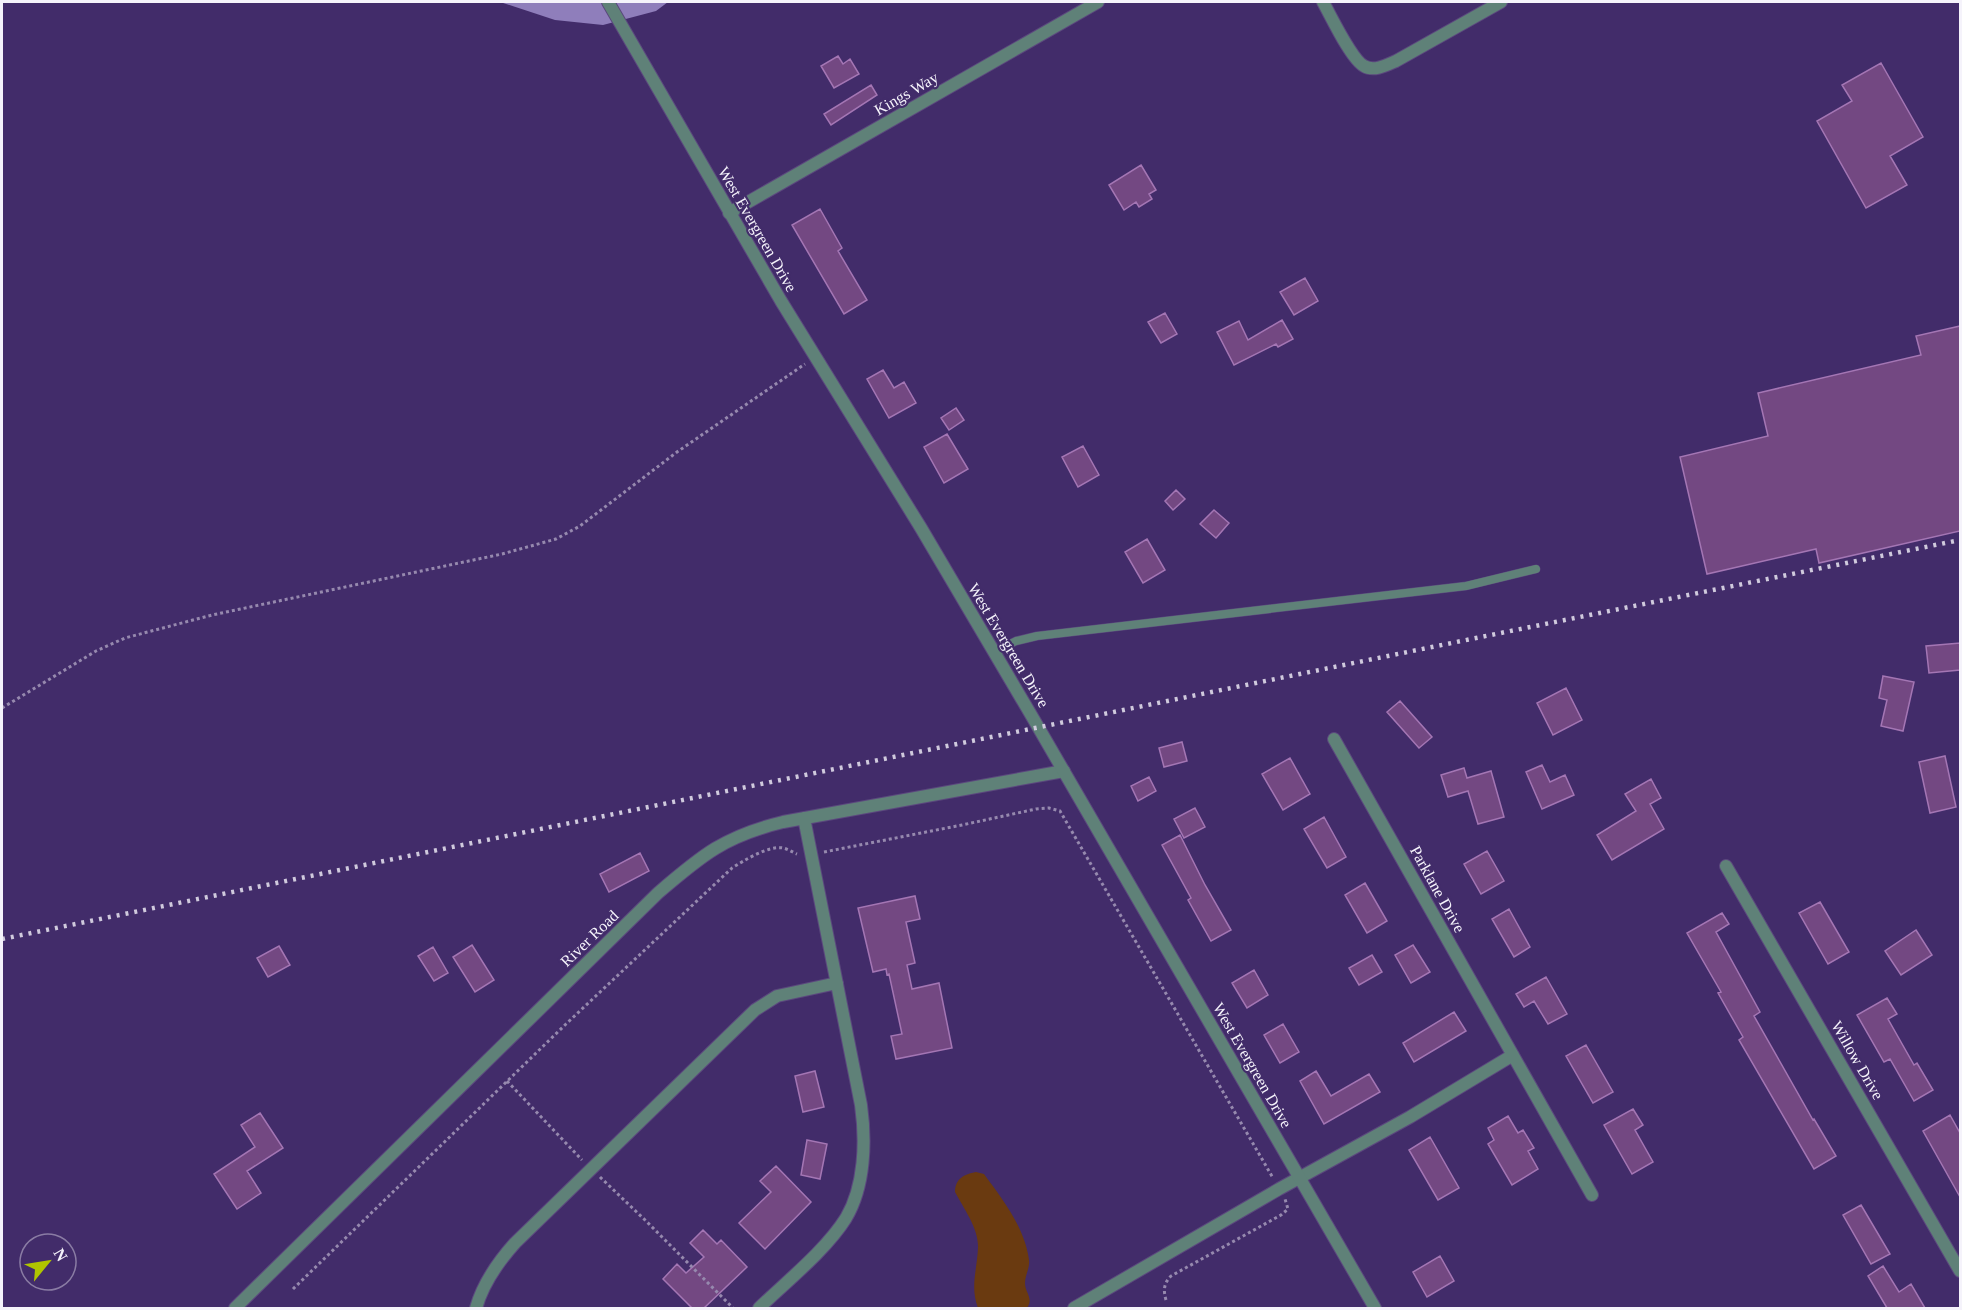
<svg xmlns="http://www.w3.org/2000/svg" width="1962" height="1310" viewBox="0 0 1962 1310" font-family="Georgia,serif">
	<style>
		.green { fill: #6a3a10 }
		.water { fill: #8f7ebb }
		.building { fill: #734882; stroke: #a476b4; stroke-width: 1.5 }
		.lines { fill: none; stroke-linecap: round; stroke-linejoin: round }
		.service-casing { stroke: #5b487e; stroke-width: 9 }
		.minor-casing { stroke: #5b487e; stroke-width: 14 }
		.tertiary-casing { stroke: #5b487e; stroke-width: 14 }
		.path { stroke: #9689ae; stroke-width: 3; stroke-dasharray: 3 3; stroke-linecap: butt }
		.service { stroke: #5f8178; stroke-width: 8 }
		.minor { stroke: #5f8178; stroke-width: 12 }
		.tertiary { stroke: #5f8178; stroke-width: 12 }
		.rail { stroke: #d0cadd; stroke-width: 4.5; stroke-dasharray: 3 6; stroke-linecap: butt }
		.labels { text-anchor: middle; stroke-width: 4.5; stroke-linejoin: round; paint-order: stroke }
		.street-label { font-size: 16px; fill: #f5f3fb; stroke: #422c6a }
	</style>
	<rect width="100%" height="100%" fill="#422c6a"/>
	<path class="green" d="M976 1172 984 1174C1003 1200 1025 1228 1029 1260 1030 1268 1025 1275 1025 1283 1025 1293 1034 1298 1027 1308H978C970 1287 977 1270 978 1248 979 1229 964 1209 955 1192 955 1179 964 1174 976 1172Z"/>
	<path class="water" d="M500 2H668L656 11 603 25 555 20Z"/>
	<path class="building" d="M838 56 843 64 850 59 859 74 834 88 821 66Z
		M1881 63 1923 137 1890 156 1907 185 1866 208 1817 121 1852 101 1842 85Z
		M871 85 877 95 831 125 824 114Z
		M1141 165 1156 190 1149 194 1152 199 1139 207 1136 202 1124 210 1109 185Z
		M820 209 842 248 838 251 867 300 844 314 792 225Z
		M1305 278 1318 301 1294 315 1280 292Z
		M1165 313 1177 334 1161 343 1148 322Z
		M1282 320 1293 339 1278 347 1276 344 1234 365 1217 332 1239 321 1248 340Z
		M1960 326V531L1819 563 1816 549 1707 574 1680 457 1768 436 1758 393 1921 355 1916 336Z
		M883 370 894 388 904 382 916 403 889 418 867 379Z
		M956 408 964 420 949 430 941 418Z
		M947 434 968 469 944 483 924 447Z
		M1083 446 1099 475 1078 487 1062 457Z
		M1176 490 1185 499 1173 510 1165 501Z
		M1214 510 1229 523 1216 538 1200 524Z
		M1147 539 1165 570 1143 583 1125 552Z
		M1960 643V670L1929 673 1926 646Z
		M1883 676 1914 682 1903 731 1881 726 1887 700 1879 698Z
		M1566 688 1582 720 1553 735 1537 703Z
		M1400 701 1432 737 1419 748 1387 712Z
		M1182 742 1187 761 1164 767 1159 748Z
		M1945 756 1956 807 1930 813 1919 762Z
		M1290 758 1310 794 1283 810 1262 774Z
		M1542 765 1550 782 1565 775 1574 795 1542 809 1526 772Z
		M1464 768 1467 778 1491 771 1504 817 1478 824 1468 791 1448 797 1441 775Z
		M1149 777 1156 791 1138 801 1131 786Z
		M1651 779 1661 798 1650 804 1664 829 1612 860 1597 835 1636 811 1625 794Z
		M1195 808 1205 827 1184 838 1174 819Z
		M1324 817 1346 857 1327 868 1304 829Z
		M1180 835 1205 885 1231 930 1211 941 1188 900 1191 898 1162 845Z
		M1487 851 1504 881 1481 894 1464 864Z
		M640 853 649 871 609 892 600 874Z
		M1365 883 1387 921 1367 933 1345 895Z
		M915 896 920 919 906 922 915 963 907 965 912 989 939 983 952 1048 896 1059 891 1036 902 1034 889 974 887 975 886 969 873 972 858 908Z
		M1820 902 1849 952 1828 964 1799 913Z
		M1509 909 1530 947 1514 957 1492 919Z
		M1722 913 1729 924 1716 932 1760 1012 1754 1016 1813 1120 1814 1119 1836 1156 1814 1169 1739 1040 1743 1037 1718 993 1721 992 1687 933Z
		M1916 930 1932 955 1901 975 1885 951Z
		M472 945 494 980 475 992 453 957Z
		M1413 945 1430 972 1411 983 1395 955Z
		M279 946 290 965 268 977 257 958Z
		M433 947 448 973 434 981 418 956Z
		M1372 955 1382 972 1359 985 1349 968Z
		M1254 970 1268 995 1247 1008 1232 983Z
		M1546 977 1567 1014 1548 1024 1534 1001 1524 1007 1516 994Z
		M1887 998 1897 1014 1888 1019 1914 1065 1917 1063 1933 1090 1914 1101 1890 1059 1884 1062 1857 1015Z
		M1454 1012 1466 1031 1414 1062 1403 1043Z
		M1283 1024 1299 1052 1280 1063 1264 1035Z
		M1586 1045 1613 1092 1593 1103 1566 1056Z
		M815 1071 824 1107 803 1112 795 1076Z
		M1316 1071 1331 1096 1369 1074 1380 1092 1324 1124 1300 1081Z
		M1633 1109 1643 1125 1635 1130 1653 1162 1632 1174 1604 1125Z
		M260 1113 283 1148 247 1171 261 1193 237 1209 214 1174 255 1147 241 1125Z
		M1950 1115 1960 1133V1197L1923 1131Z
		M1508 1116 1518 1133 1523 1130 1534 1148 1528 1151 1538 1169 1512 1185 1488 1144 1494 1140 1488 1128Z
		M1430 1137 1459 1188 1438 1200 1409 1150Z
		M807 1140 827 1144 820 1179 801 1175Z
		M776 1166 811 1202 765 1249 739 1223 771 1192 760 1181Z
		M1861 1205 1890 1254 1871 1264 1843 1215Z
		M703 1230 717 1244 721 1240 747 1267 704 1308H692L663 1279 677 1264 686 1273 704 1257 690 1243Z
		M1440 1256 1454 1281 1427 1297 1413 1272Z
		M1883 1266 1899 1292 1911 1284 1925 1308H1887L1868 1276Z"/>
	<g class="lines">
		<defs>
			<path id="service" d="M994 652 1016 641 1037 636 1466 586 1536 569"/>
			<path id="minor" d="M1323 2C1331 16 1351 59 1364 66 1374 72 1387 65 1396 61L1501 2
				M729 213 1098 2
				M1334 739 1592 1195
				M1726 866 1960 1271
				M235 1308 658 893C702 855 725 836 783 822L1064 771
				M476 1308C483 1283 498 1262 515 1243L755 1010 777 996 837 983
				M759 1308C786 1282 826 1250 846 1218 865 1186 866 1141 861 1105L804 818
				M1074 1308 1279 1189 1410 1117 1513 1055"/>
			<path id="tertiary" d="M608 2 781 301 921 528 1030 713 1375 1308"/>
		</defs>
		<use href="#service" class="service-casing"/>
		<use href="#minor" class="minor-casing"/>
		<use href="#tertiary" class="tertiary-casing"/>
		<path class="path" d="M2 708 96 651 125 638 212 615 502 554 556 539 580 526 677 452 805 364
			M824 852 962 825 1036 809 1049 808 1060 811 1273 1178
			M507 1081 582 1160
			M600 1177 645 1220 733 1308
			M293 1289 566 1024 732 868C743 861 769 845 783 848 788 849 792 852 797 854
			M1166 1300C1163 1290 1164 1283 1171 1276L1281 1215 1288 1209 1285 1199"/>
		<use href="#service" class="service"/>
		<use href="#minor" class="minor"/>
		<use href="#tertiary" class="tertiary"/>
		<path class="rail" d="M2 939 1476 638 1960 540"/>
	</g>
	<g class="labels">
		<g class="street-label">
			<text transform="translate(906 93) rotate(-30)" y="6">Kings Way</text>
			<text transform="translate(758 229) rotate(60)" y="6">West Evergreen Drive</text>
			<text transform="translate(1009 645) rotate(59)" y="6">West Evergreen Drive</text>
			<text transform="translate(1438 889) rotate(61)" y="6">Parklane Drive</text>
			<text transform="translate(589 938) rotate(-44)" y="6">River Road</text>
			<text transform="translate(1858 1060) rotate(60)" y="6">Willow Drive</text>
			<text transform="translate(1253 1065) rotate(60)" y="6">West Evergreen Drive</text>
		</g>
	</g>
	<rect width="1962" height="1310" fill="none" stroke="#f5f3fb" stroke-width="6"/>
	<g transform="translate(48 1262) rotate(60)"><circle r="28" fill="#422c6a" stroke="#8a7ca4" stroke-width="1.5"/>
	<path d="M0-4.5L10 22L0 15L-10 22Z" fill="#b0c500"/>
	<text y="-9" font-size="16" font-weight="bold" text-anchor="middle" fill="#f5f3fb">N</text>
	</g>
</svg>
